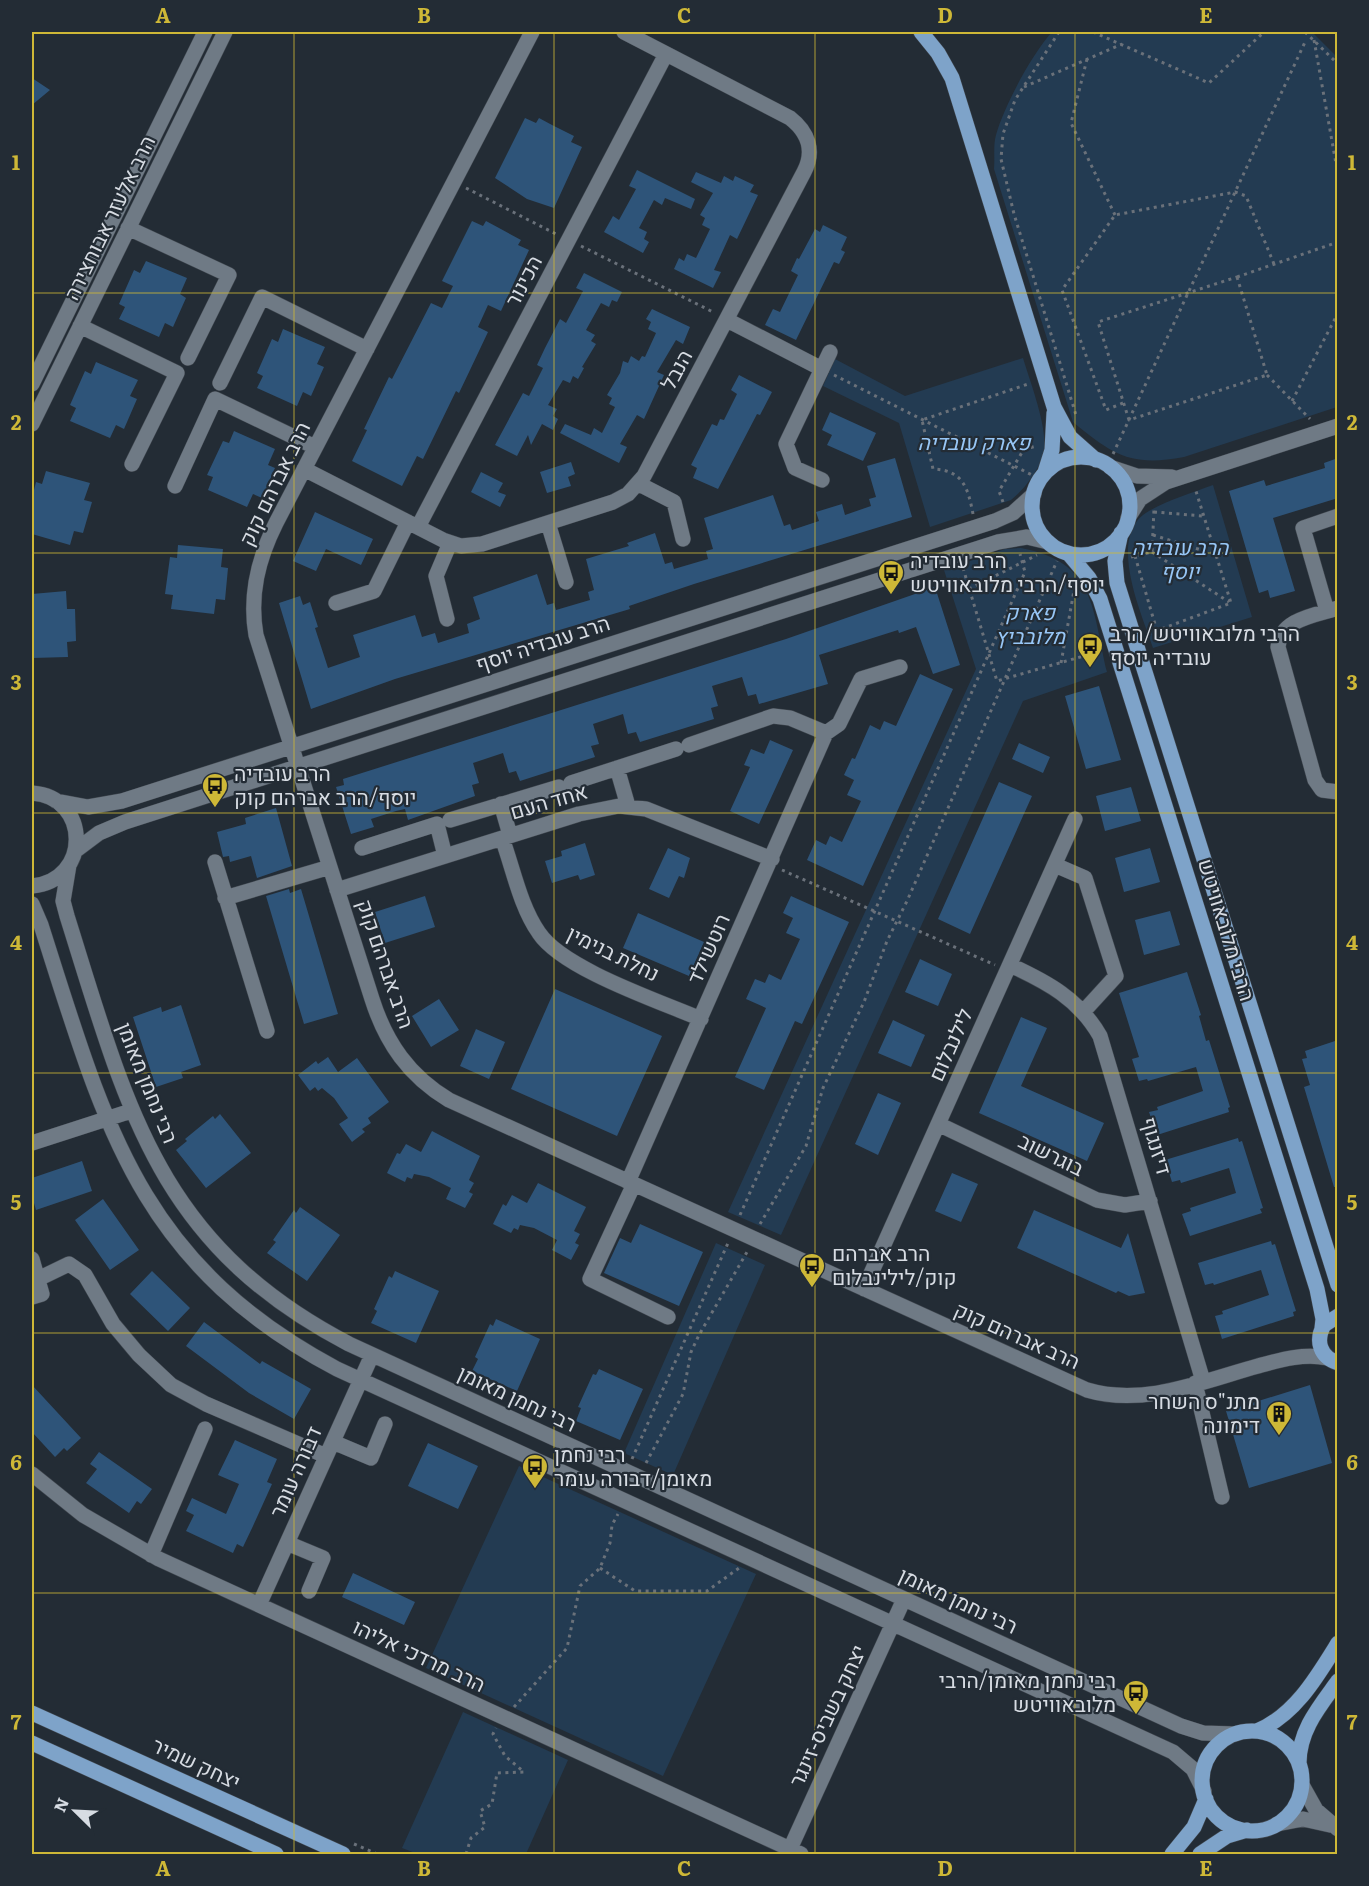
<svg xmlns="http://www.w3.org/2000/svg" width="1369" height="1886" viewBox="0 0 1369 1886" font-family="Literata,Heebo,serif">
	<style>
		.green { fill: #233b52 }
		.building { fill: #2e5479 }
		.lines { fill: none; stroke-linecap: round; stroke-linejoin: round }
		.minor-casing { stroke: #414850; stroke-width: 16 }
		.major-casing { stroke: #414850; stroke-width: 16 }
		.path { stroke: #6a717a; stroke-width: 3; stroke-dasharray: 3 4.5; stroke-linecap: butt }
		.minor { stroke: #6f7a85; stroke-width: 15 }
		.major { stroke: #7ea3c9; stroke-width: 15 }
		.grid { fill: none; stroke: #ceb837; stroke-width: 1.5; stroke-opacity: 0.55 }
		.labels { text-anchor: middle; stroke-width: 4.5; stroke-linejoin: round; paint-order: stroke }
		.street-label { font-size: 21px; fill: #d7dce3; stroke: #232c35 }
		.park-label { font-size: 21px; font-style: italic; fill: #97c6f6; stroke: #232c35 }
		.poi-label { font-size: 21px; fill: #d7dce3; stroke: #232c35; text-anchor: start }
		.neatline { fill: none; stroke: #ceb837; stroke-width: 2 }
		.grid-label { font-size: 20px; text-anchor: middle; font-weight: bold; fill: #ceb837 }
	</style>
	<rect width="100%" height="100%" fill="#232c35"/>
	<path class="green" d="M1052 32H1312L1337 57V407L1184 457C1131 467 1113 455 1073 422L994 169C995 158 993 145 996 135 1004 106 1032 54 1052 32Z
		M1023 358C1030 382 1050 432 1043 455 1039 470 1023 491 1011 500L930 527 899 423 823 386 835 359 905 396Z
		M1213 485 1252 617 1153 648C1142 614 1105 535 1149 511 1168 500 1192 493 1213 485Z
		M1021 548C1096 562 1092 609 1107 672L1023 701 781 1235 728 1212 976 669 944 570 1005 549Z
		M716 1243 765 1265 673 1475 624 1453Z
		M519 1466 756 1574 663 1776 426 1668Z
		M463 1712 568 1760 526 1854H418L402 1848Z"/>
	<path class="building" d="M32 78 50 90 32 105Z
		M525 118 536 123 539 118 552 125 574 136 571 142 582 147 554 208 527 199 495 178Z
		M637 170 695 199 691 209 665 198 662 205 654 200 639 228 647 232 644 239 649 242 643 253 604 232 613 216 619 220 636 189 629 186Z
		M696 172 721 183 724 176 733 181 735 176 754 185 750 192 758 195 737 239 730 235 714 270 721 272 713 288 674 269 679 258 684 261 687 254 696 258 710 229 702 225 705 218 700 215 713 193 691 182Z
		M472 221 483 226 486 221 499 228 521 240 518 245 529 250 501 311 488 305 478 327 488 332 470 370 459 393 456 391 423 459 417 456 402 486 352 461 367 430 364 429 389 377 392 379 431 303 442 308 453 286 442 281Z
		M823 225 847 237 841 250 845 252 839 264 834 262 796 340 765 325 773 309 780 312 798 275 791 271 797 258 799 259 815 229 820 232Z
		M146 261 187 278 180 294 186 298 173 327 165 323 159 337 119 319 125 307 119 304 134 270 140 273Z
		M584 273 622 292 617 302 612 300 609 307 601 303 586 330 595 335 591 341 596 344 582 367 584 368 578 379 573 376 570 383 563 380 548 405 557 409 553 416 558 419 553 430 542 424 531 445 528 435 517 456 495 445 523 393 529 396 543 368 537 365 545 348 560 319 566 323 583 291 576 288Z
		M652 309 690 327 683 344 676 340 657 372 664 375 644 419 637 415 620 444 627 447 619 463 560 433 565 424 591 435 594 428 602 433 615 407 609 404 612 398 607 395 620 373 623 361 628 363 631 356 639 361 642 356 645 357 656 333 648 329 651 322 646 319Z
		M283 329 325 347 317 364 324 367 311 396 303 392 297 406 257 388 263 376 257 373 272 339 278 342Z
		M96 362 138 380 130 396 137 399 124 429 116 425 110 438 70 421 76 408 70 405 85 371 91 374Z
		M739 375 772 392 760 415 757 414 718 489 693 478 697 468 691 465 712 424 717 426 720 419 724 420 737 394 731 390Z
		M830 412 876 433 863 461 827 445 832 435 822 430Z
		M234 431 275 449 268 465 275 468 262 498 253 494 247 507 208 490 213 477 207 475 223 441 229 443Z
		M895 458 912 517 694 584 629 606 630 609 395 679 311 709 279 603 300 596 303 605 310 602 318 627 315 628 328 668 360 657 353 635 415 615 422 637 435 633 438 643 469 633 467 624 480 619 473 597 537 574 547 605 554 603 556 610 590 600 588 592 594 590 586 559 629 546 627 543 655 533 665 564 672 562 674 569 708 559 706 551 713 549 704 518 773 495 784 526 790 524 792 530 819 521 816 512 842 504 845 515 871 506 869 499 876 497 867 466Z
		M1338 458V498L1273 518 1295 591 1270 598 1268 590 1259 593 1229 491 1264 480 1266 486 1325 468 1324 463Z
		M571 462 575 474 568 477 571 486 547 493 540 472Z
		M46 471 90 483 84 500 92 502 83 533 74 531 70 545 32 534V498L36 482 42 484Z
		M481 472 503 483 498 492 506 495 500 507 471 492Z
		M315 512 373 539 361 565 326 549 316 571 293 561Z
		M178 545 223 549 221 567 228 568 225 600 216 599 214 614 171 609 173 595 165 594 170 557 177 558Z
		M935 587 960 665 933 674 916 627 899 633 898 630 819 655 828 684 759 704 756 694 748 696 742 677 712 686 718 706 711 708 714 719 640 742 636 732 628 734 623 714 593 724 599 744 591 746 595 757 520 781 516 771 509 773 503 753 473 763 479 783 472 785 475 796 408 820 405 809 396 811 371 819 374 827 351 834 336 787 344 785 343 779 786 639Z
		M66 591 67 609H75L76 641 67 642 68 657 32 658V594Z
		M920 674 953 689 863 886 807 860 816 840 826 845 830 836 842 842 861 801 847 795 854 780 844 775 852 758 855 759 870 725 880 730 884 721 896 726Z
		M1099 686 1121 760 1086 769 1065 696Z
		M770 740 793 750 759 824 730 811 750 767 744 765 751 749 764 754Z
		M1019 743 1050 757 1043 773 1012 759Z
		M999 782 1032 796 970 934 938 919Z
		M1131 787 1141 821 1105 831 1096 796Z
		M276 808 292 866 257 878 251 856 230 862 229 856 223 857 217 832 246 824 245 818Z
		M585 843 595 875 580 880 578 875 552 883 545 861 562 856 561 851Z
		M668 848 690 858 684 878 679 876 669 898 649 889Z
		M1150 848 1160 882 1124 892 1115 858Z
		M289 889 290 893 301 889 338 1014 304 1024 266 896Z
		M425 896 435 927 385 943 375 912Z
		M791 896 849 922 802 1024 795 1021 764 1090 735 1077 766 1008 746 999 755 979 765 983 769 974 781 980 800 939 786 933 793 918 783 913Z
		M1170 911 1180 945 1144 955 1135 920Z
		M638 913 704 942 689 976 623 948Z
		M920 959 952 974 938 1006 905 992Z
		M1187 972 1201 1015 1199 1016 1206 1041 1209 1040 1230 1107 1228 1108 1229 1112 1157 1135 1149 1112 1158 1110 1157 1107 1203 1091 1196 1067 1148 1081 1147 1079 1139 1081 1132 1059 1139 1057 1119 993Z
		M555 989 662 1036 617 1136 511 1089Z
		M439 999 459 1030 431 1047 412 1016Z
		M181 1005 201 1065 181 1072 183 1078 156 1087 133 1017 161 1007 162 1012Z
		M1021 1017 1047 1028 1021 1086 1104 1123 1087 1161 979 1113Z
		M893 1020 925 1035 911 1067 878 1053Z
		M476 1029 505 1042 489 1079 460 1066Z
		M1338 1040V1187H1334L1304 1087 1310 1085 1302 1059 1307 1058 1305 1051Z
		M328 1057 338 1072 357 1058 389 1102 368 1118 371 1123 362 1129 365 1132 352 1142 339 1124 348 1118 334 1098 322 1088 318 1091 315 1087 310 1091 298 1075 316 1061 318 1064Z
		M878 1093 901 1103 878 1155 855 1144Z
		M220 1114 251 1153 206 1188 176 1150 187 1141 185 1139 213 1116 215 1119Z
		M432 1131 480 1156 469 1180 474 1183 469 1192 473 1194 465 1208 446 1199 451 1188 429 1177 414 1174 412 1179 407 1177 405 1182 387 1173 397 1153 400 1154 406 1144 421 1152Z
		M1238 1138 1239 1142 1242 1141 1263 1208 1260 1209 1262 1213 1190 1236 1182 1214 1191 1211 1190 1208 1236 1193 1229 1168 1181 1183 1180 1180 1172 1182 1165 1160Z
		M82 1161 92 1191 36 1210 32 1196V1178Z
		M952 1173 978 1184 961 1222 935 1211Z
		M538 1183 586 1207 574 1231 580 1234 575 1243 579 1245 571 1260 552 1250 557 1240 534 1228 520 1225 518 1230 514 1228 511 1233 493 1224 503 1204 506 1206 512 1195 527 1203Z
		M103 1199 139 1250 110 1270 75 1220Z
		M300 1207 340 1235 307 1281 267 1253 276 1242 273 1240 294 1210 296 1213Z
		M1034 1210 1121 1248 1128 1233 1145 1293 1129 1296 1118 1291 1116 1293 1017 1248Z
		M640 1224 703 1252 679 1306 604 1273 620 1238 631 1243Z
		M1271 1241 1272 1245 1275 1244 1296 1311 1293 1312 1294 1316 1222 1339 1215 1316 1223 1314 1222 1311 1269 1295 1261 1270 1214 1285 1213 1283 1205 1285 1198 1263Z
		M152 1271 190 1308 168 1331 130 1294Z
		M395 1271 439 1291 416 1343 371 1323 377 1311 374 1309 389 1276 392 1278Z
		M496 1319 540 1339 517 1391 472 1371 478 1359 475 1357 490 1324 493 1326Z
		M204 1322 260 1364 262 1361 311 1389 294 1419 249 1393 186 1346Z
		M599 1369 643 1389 620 1440 576 1421 581 1408 578 1407 593 1374 596 1375Z
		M32 1385 81 1438 67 1451 64 1448 55 1457 32 1432Z
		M1310 1385 1332 1463 1249 1488 1226 1411Z
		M235 1440 277 1459 267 1482 272 1484 253 1526 243 1547 237 1544 233 1553 186 1531 194 1515 186 1511 192 1498 226 1514 239 1484 218 1475Z
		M428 1443 478 1466 458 1509 408 1486Z
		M99 1452 152 1489 141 1504 137 1501 129 1513 86 1483 97 1469 90 1464Z
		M353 1573 415 1602 404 1625 342 1597Z"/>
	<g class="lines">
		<defs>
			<path id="minor" d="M532 32 276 523C258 559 249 595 256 635L372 999C386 1043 409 1076 449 1100L1087 1390C1144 1407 1203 1381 1258 1366 1280 1360 1304 1353 1327 1358
				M128 228 229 275 188 358
				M727 320 822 369
				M80 326 177 373 132 464
				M220 383 262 297 367 349
				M32 384 205 32
				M32 424 225 32
				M1110 467 1137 476 1172 477
				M304 469 443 540 461 546 482 544 613 502 628 494 644 476 804 172C815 151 808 132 790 118L624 32
				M822 480 795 468 786 444 830 352
				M639 484 674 502 683 539
				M175 486 215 399 315 447
				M1128 518 1140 499 1166 482 1338 426
				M548 523 566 582
				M418 527 666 54
				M336 603 374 591 408 522
				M1338 608C1316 615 1280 619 1278 647L1315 780 1322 790 1338 792
				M1327 611 1303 528 1338 516
				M447 619 436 576 450 543
				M826 733 839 724 861 679 900 667
				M689 745 773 716 790 718 826 733
				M617 768 628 806
				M571 783 676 749
				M32 793C91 797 91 881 32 886
				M56 801 88 807 122 801 995 521 1013 513 1034 494
				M501 804 510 835
				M450 820 559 787
				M502 838C513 868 520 906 539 933 563 969 659 1001 701 1019
				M362 848 437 824 445 856
				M75 851 99 833 125 822 998 542 1027 537 1048 542
				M215 862 267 1031
				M69 865 63 901 67 916C127 1107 157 1244 349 1344L1181 1726 1203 1733 1235 1734
				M1055 865 1085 878 1116 976 1084 1011
				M337 890 579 814 619 806 646 809 772 859
				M225 898 330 867
				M32 904 41 925C105 1125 138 1263 337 1369L1173 1752 1193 1769 1204 1791
				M1010 965C1047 982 1079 999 1100 1036L1203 1381
				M938 1124 1097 1200 1125 1205 1150 1201
				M32 1143 131 1111
				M628 1182 826 733
				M634 1184 590 1279 668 1317
				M32 1259 42 1294 32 1297
				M38 1279 69 1264 85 1275 113 1324 139 1355 171 1385 206 1404 326 1456
				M864 1289 1075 819
				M1195 1383 1222 1497
				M333 1442 371 1458 385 1424
				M32 1474 83 1515 159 1559 801 1854
				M287 1543 323 1558 309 1591
				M151 1555 205 1429
				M259 1605 372 1355
				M1302 1785 1316 1810 1338 1829
				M1277 1824 1303 1819 1330 1825
				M790 1849 904 1599"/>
			<path id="major" d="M921 32 938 53 952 78 1054 407 1070 437 1096 460
				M1032 506a49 49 0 1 1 98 0a49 49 0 1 1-98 0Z
				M1045 472 1052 450 1054 413
				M1121 533 1115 561 1117 583 1338 1285
				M1068 553 1089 578 1100 599 1317 1289 1323 1319 1322 1328
				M1338 1316 1324 1325C1315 1341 1320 1357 1338 1363
				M32 1713 343 1854
				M1257 1731C1295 1715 1317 1677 1338 1643
				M1202 1781a50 50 0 1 1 100 0a50 50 0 1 1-100 0Z
				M32 1743 276 1854
				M1299 1763C1299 1730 1320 1706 1338 1681
				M1172 1854 1194 1827 1206 1799
				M1200 1854 1227 1836 1247 1830"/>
		</defs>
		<use href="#minor" class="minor-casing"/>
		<use href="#major" class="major-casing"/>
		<path class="path" d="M1059 32 1015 100 1003 134 1001 159 1014 214 1076 415
			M1093 32 1209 83 1264 32
			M1305 32 1338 64
			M1314 40 1338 175
			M1087 59 1071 123 1115 215
			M1024 87 1122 44
			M466 188 556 234
			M581 246 715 313
			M1237 277 1267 375 1129 420 1098 322Z
			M1237 277 1338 242
			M834 375 1032 475
			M1267 375 1310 419
			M1292 401 1338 313
			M1123 403 1106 410 1062 290 1115 215 1235 192 1246 196 1274 264
			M1113 454 1306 40
			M1003 502 999 491 1024 449 1037 446
			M1154 512 1203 516
			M973 514C968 488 963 470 933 469L922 420 1031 383
			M1153 535 1214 554
			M1152 552 1229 602
			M1135 556 1157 631
			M1131 557 1152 552 1154 509
			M963 568 997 681 1101 651
			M969 589 1037 555
			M1148 634 1231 603 1195 488
			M1061 663 1075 585
			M782 870 995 965
			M740 1215 1025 572 1020 554
			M760 1224 806 1146 823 1088 864 1002 887 941 907 901 1057 561
			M632 1459 728 1243
			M646 1463 683 1394 691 1352 699 1335 747 1252
			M600 1568 635 1591H707L739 1568
			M514 1707 567 1648 580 1586 600 1568 610 1543 612 1525 618 1514
			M354 1844 377 1854
			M466 1854 471 1838 485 1827 480 1811 492 1804 497 1773 524 1772 505 1756 493 1734 496 1728"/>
		<use href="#minor" class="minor"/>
		<use href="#major" class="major"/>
	</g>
	<path class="grid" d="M294 32V1854M554 32V1854M815 32V1854M1075 32V1854M32 293H1338M32 553H1338M32 813H1338M32 1073H1338M32 1333H1338M32 1593H1338"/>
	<defs>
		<symbol id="bus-pin" viewBox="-11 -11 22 30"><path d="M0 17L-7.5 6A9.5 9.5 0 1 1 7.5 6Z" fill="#ceb837" stroke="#232c35"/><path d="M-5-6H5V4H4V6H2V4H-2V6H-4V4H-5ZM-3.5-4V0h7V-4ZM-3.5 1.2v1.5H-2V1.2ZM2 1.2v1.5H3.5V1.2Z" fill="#111"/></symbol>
		<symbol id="building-pin" viewBox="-11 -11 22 30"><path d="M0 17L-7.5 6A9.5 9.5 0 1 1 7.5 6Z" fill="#ceb837" stroke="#232c35"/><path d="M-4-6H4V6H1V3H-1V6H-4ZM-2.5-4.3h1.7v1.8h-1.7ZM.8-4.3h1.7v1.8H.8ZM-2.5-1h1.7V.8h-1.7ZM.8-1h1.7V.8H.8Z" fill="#111"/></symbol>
	</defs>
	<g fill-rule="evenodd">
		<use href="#bus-pin" x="876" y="558" width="30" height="40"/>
		<use href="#bus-pin" x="1075" y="631" width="30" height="40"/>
		<use href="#bus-pin" x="200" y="771" width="30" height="40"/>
		<use href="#bus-pin" x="797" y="1251" width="30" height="40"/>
		<use href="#building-pin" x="1264" y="1399" width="30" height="40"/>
		<use href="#bus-pin" x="520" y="1452" width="30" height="40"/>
		<use href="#bus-pin" x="1121" y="1678" width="30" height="40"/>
	</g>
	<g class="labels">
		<g class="street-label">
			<text transform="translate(110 218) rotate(-64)" y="7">הרב אלעזר אבוחצירה</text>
			<text transform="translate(524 281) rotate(-62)" y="7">הכינור</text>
			<text transform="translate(677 370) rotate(-62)" y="7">הנבל</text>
			<text transform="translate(275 484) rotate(-64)" y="7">הרב אברהם קוק</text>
			<text transform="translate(543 644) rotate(-18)" y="7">הרב עובדיה יוסף</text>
			<text transform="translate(549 802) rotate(-16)" y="7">אחד העם</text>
			<text transform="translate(1226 930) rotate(73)" y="7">הרבי מלובאוויטש</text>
			<text transform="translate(709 949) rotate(-66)" y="7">רוטשילד</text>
			<text transform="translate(613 954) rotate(26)" y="7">נחלת בנימין</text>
			<text transform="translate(385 964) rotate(71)" y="7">הרב אברהם קוק</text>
			<text transform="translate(951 1045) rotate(-66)" y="7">לילנבלום</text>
			<text transform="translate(147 1083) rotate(68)" y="7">רבי נחמן מאומן</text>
			<text transform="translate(1156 1146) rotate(74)" y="7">דיזנגוף</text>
			<text transform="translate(1051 1155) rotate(26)" y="7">בוגרשוב</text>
			<text transform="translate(1017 1336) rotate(24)" y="7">הרב אברהם קוק</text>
			<text transform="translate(517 1399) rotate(25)" y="7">רבי נחמן מאומן</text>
			<text transform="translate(296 1472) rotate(-66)" y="7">דבורה עומר</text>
			<text transform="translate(958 1601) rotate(25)" y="7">רבי נחמן מאומן</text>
			<text transform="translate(419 1656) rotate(25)" y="7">הרב מרדכי אליהו</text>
			<text transform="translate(828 1716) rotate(-65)" y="7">יצחק בשביס-זינגר</text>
			<text transform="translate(196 1764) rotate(25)" y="7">יצחק שמיר</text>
		</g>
		<g class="park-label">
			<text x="974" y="450">פארק עובדיה</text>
			<text x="1180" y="555">הרב עובדיה<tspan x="1180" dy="24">יוסף</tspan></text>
			<text x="1030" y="620">פארק<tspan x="1030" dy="24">מלובביץ</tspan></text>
		</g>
		<g class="poi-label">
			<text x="910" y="568">הרב עובדיה<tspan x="910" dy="24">יוסף/הרבי מלובאוויטש</tspan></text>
			<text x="1110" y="641">הרבי מלובאוויטש/הרב<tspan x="1110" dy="24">עובדיה יוסף</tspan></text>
			<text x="234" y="781">הרב עובדיה<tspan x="234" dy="24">יוסף/הרב אברהם קוק</tspan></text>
			<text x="832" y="1261">הרב אברהם<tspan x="832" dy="24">קוק/לילינבלום</tspan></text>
			<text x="1260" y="1409" text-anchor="end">מתנ"ס השחר<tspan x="1260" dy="24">דימונה</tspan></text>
			<text x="554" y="1462">רבי נחמן<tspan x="554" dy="24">מאומן/דבורה עומר</tspan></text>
			<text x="1116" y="1688" text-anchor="end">רבי נחמן מאומן/הרבי<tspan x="1116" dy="24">מלובאוויטש</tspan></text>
		</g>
	</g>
	<rect width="1369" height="1886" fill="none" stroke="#232c35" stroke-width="66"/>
	<g transform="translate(75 1811) rotate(294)" stroke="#232c35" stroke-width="4.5" paint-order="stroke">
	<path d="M0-4.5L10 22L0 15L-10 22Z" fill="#d7dce3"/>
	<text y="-9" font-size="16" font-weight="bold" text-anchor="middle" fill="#d7dce3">N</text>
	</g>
	<rect x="33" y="33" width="1303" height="1820" class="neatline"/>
	<g class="grid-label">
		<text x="163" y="23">A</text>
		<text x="424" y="23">B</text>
		<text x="684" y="23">C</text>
		<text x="945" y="23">D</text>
		<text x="1206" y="23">E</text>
		<text x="16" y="170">1</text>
		<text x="1352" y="170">1</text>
		<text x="16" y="430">2</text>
		<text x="1352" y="430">2</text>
		<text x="16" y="690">3</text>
		<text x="1352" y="690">3</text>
		<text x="16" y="950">4</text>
		<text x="1352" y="950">4</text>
		<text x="16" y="1210">5</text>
		<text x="1352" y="1210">5</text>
		<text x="16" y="1470">6</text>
		<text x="1352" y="1470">6</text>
		<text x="16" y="1730">7</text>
		<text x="1352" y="1730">7</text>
		<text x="163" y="1876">A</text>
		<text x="424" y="1876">B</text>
		<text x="684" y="1876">C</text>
		<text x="945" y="1876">D</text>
		<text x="1206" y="1876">E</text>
	</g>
</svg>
